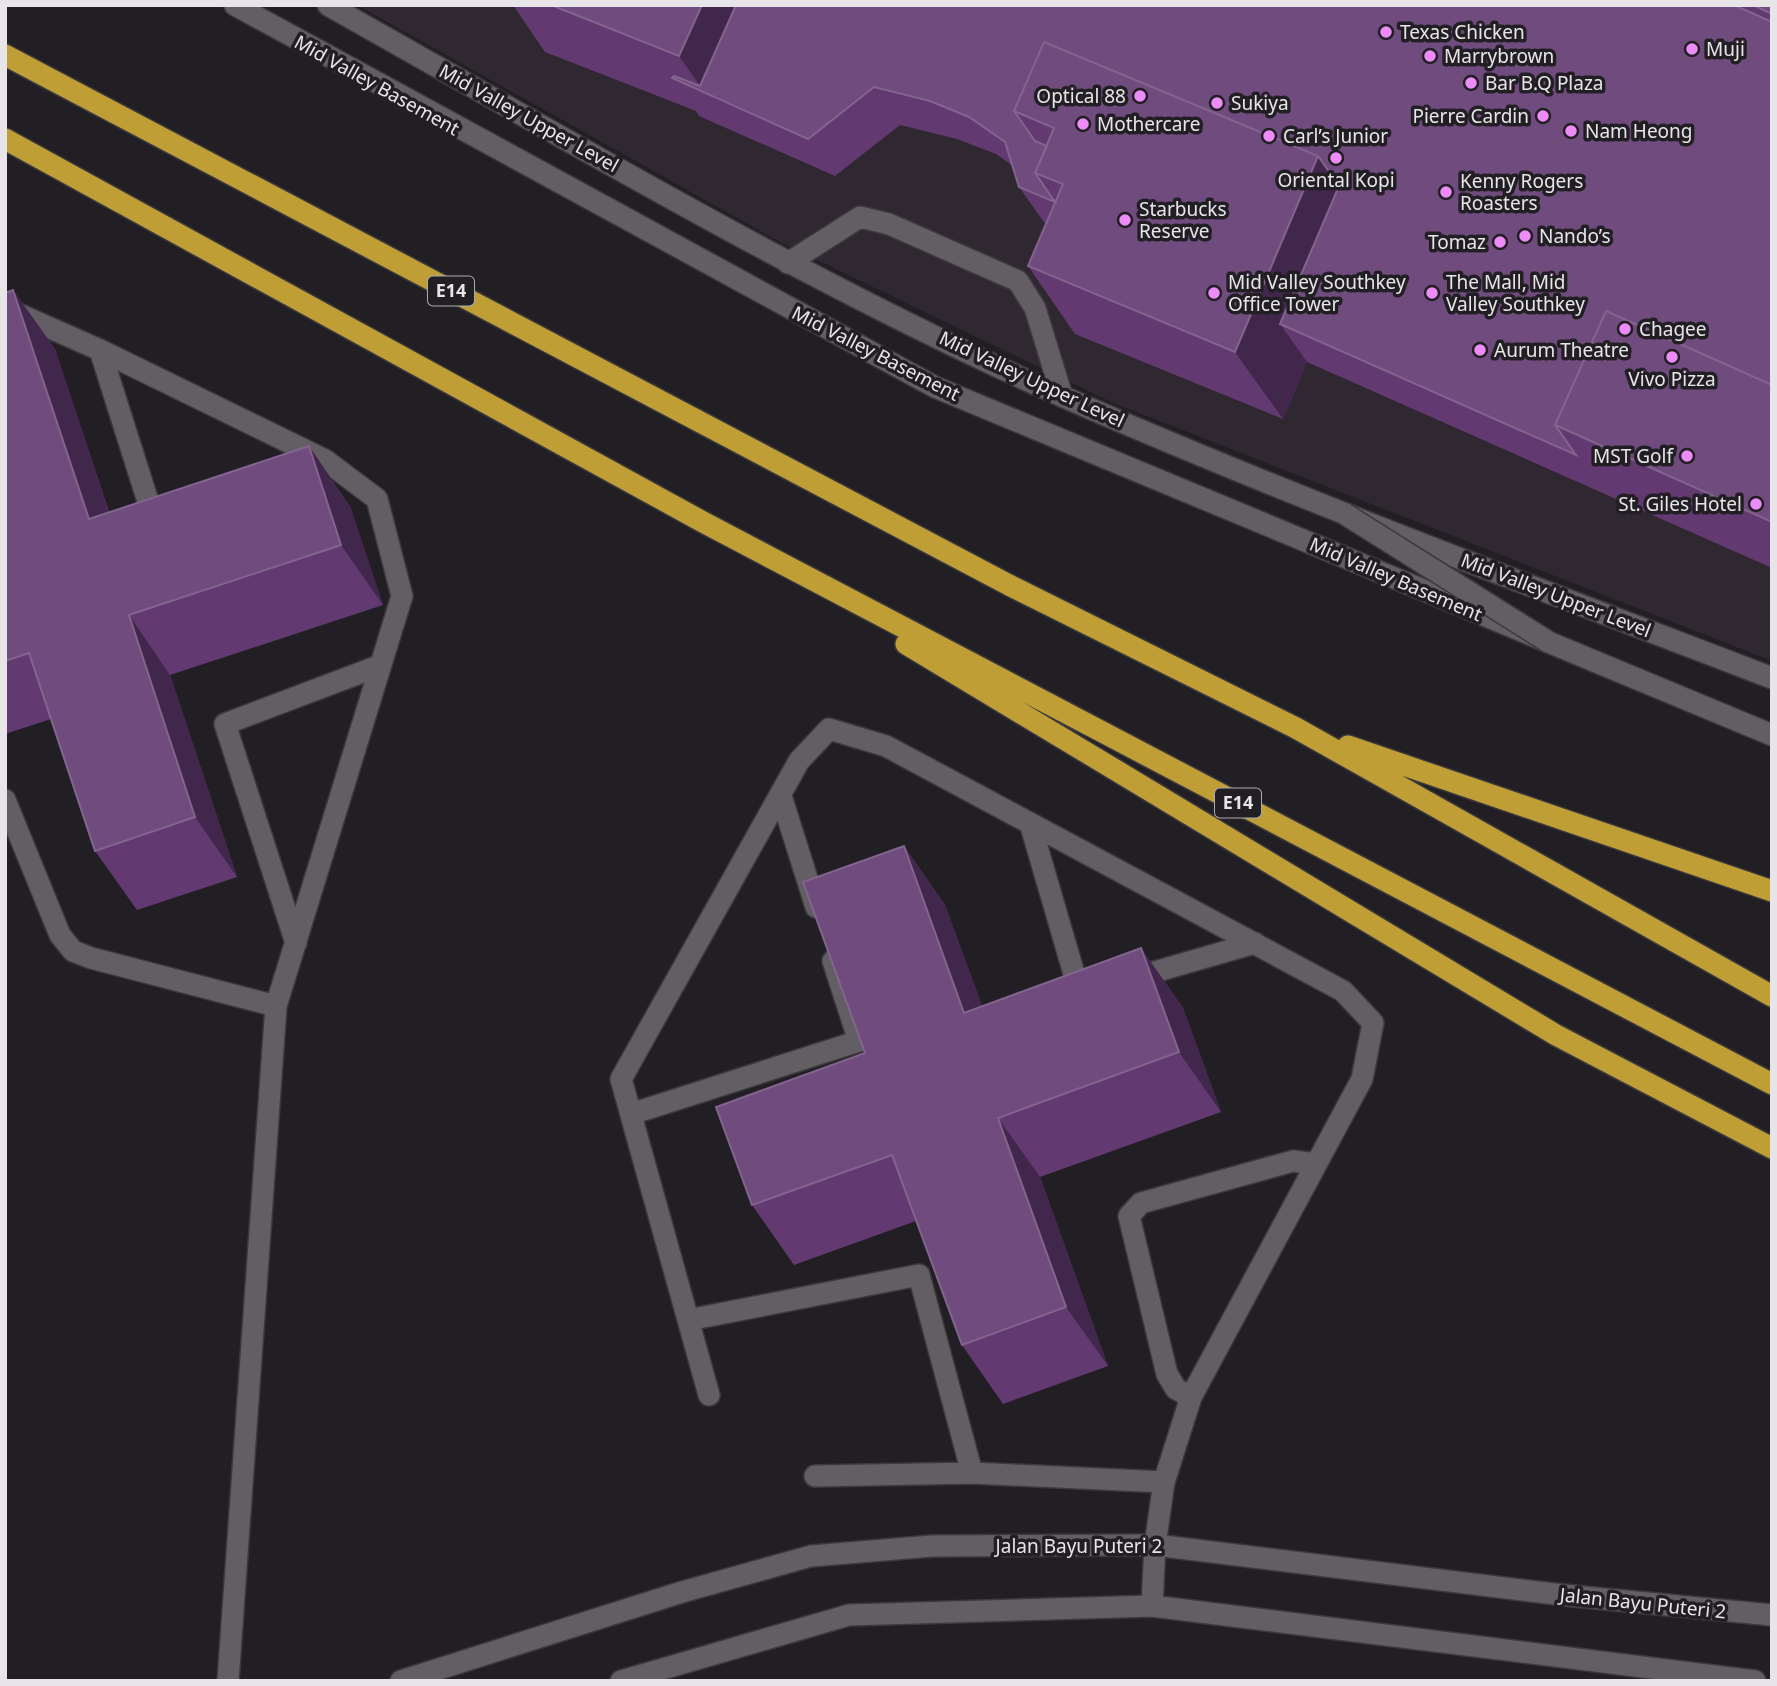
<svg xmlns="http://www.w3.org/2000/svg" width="1777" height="1686" viewBox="0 0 1777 1686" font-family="'Noto Sans',sans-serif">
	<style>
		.built { fill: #2f2831 }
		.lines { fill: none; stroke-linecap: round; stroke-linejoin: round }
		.lane-casing { stroke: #3c393d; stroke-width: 24 }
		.street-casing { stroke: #3c393d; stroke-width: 24 }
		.highway-casing { stroke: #3c393d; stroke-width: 24 }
		.lane { stroke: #625e63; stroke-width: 21 }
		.street { stroke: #625e63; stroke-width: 21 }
		.highway { stroke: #c09e36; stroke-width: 21 }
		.street-bridge-casing { stroke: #3c393d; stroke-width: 24; stroke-linecap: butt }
		.street-bridge { stroke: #625e63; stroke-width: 21 }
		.wall { fill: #623970 }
		.shaded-wall { fill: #42274c }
		.building { fill: #704b7d; stroke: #83648e; stroke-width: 2 }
		.poi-dot { fill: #ed8cf9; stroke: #221f24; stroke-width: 2.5 }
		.labels { text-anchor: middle; stroke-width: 7; stroke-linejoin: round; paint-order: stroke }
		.shield { fill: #221f24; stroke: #adaaad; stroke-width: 2 }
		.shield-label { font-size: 18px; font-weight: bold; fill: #e8e5e8 }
		.poi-label { font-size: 19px; fill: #e8e5e8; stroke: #221f24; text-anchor: start }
		.street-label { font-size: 19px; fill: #e8e5e8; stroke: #221f24 }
	</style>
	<rect width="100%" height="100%" fill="#221f24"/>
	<path class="built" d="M357 5H1772V661L1111 402 780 242Z"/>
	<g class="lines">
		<defs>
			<path id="lane" d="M788 263 860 217 889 224 1018 281 1035 308 1062 396
				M5 308 100 350 325 460 377 499 402 596 276 1006 228 1681
				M100 350 152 514 163 510
				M781 796 816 907
				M5 800 60 935 73 951 91 958 276 1006
				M1030 823 1080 994 1085 992
				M296 943 225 724 381 665
				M1130 979 1255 943
				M631 1114 859 1041 833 961
				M688 1320 919 1275 972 1473
				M709 1395 621 1079 799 761 829 729 886 746 1343 991 1373 1023 1362 1079 1191 1397 1164 1482 1155 1545 1152 1606
				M1191 1397 1176 1389 1167 1374 1129 1216 1141 1203 1293 1161 1316 1164
				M815 1476 972 1473 1164 1482"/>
			<path id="street" d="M235 5 935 387 1772 735
				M328 5C570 141 810 284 1064 397 1296 499 1535 587 1772 678
				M401 1681 682 1592 811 1556 932 1546 1155 1545 1563 1595 1772 1615
				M621 1681 849 1615 1152 1606 1755 1681"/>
			<path id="highway" d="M5 55 1009 585 1296 728 1772 996
				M5 139 703 522 1772 1084
				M906 644 1556 1035 1772 1148
				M1348 746 1772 891"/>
		</defs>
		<use href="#lane" class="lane-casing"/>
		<use href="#street" class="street-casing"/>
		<use href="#highway" class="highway-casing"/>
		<use href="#lane" class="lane"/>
		<use href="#street" class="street"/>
		<use href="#highway" class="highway"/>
		<defs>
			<path id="street-bridge" d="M1345 514 1547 641"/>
		</defs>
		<use href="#street-bridge" class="street-bridge-casing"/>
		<use href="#street-bridge" class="street-bridge"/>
	</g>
	<path class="wall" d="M513 5H1772V568L1307 362 1283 419 1075 334 1028 266 1046 225 1019 187 1013 166 996 154 957 139 900 125 835 176 699 116 696 111 545 52Z
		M13 290 55 349 109 512 350 506 383 605 170 675 237 877 137 910 95 851 51 719 5 734V293Z
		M904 846 945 905 982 1006 1141 948 1183 1008 1221 1112 1040 1177 1108 1366 1003 1404 962 1345 916 1221 794 1265 752 1205 865 1053Z"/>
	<path class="shaded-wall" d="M702 5H780L705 93 679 56Z
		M1318 156 1365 224 1280 324 1307 362 1283 419 1235 352Z
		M13 290 55 349 130 578 89 519Z
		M309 446 350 506 383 605 341 545Z
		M129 615 170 675 237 877 195 817Z
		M904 846 945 905 1006 1072 964 1013Z
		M1141 948 1183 1008 1221 1112 1179 1052Z
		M998 1118 1040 1177 1108 1366 1066 1307Z"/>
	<path class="building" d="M551 5H702L679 56Z
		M736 5H1734L1772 22V385L1606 311 1555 425 1576 455 1280 324 1339 186 1318 156 1044 42 1014 111 1035 141 1047 146 1035 173 1055 202 1019 187 1005 142 969 117 930 101 874 87 808 139 672 78 674 76 700 86Z
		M1753 5H1772V14Z
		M1044 42 1318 156 1235 352 1028 266 1063 184 1035 173 1054 128 1014 111Z
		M13 290 89 519 309 446 341 545 129 615 195 817 95 851 29 653 5 661V293Z
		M1606 311 1772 385V522L1555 425Z
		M904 846 964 1013 1141 948 1179 1052 998 1118 1066 1307 962 1345 892 1155 752 1205 716 1107 865 1053 803 882Z"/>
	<g class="poi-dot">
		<circle cx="1386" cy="32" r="7"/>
		<circle cx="1692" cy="49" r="7"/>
		<circle cx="1430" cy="56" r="7"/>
		<circle cx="1471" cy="83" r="7"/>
		<circle cx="1140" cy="96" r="7"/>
		<circle cx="1217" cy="103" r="7"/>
		<circle cx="1543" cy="116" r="7"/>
		<circle cx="1083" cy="124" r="7"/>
		<circle cx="1571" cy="131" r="7"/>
		<circle cx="1269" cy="136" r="7"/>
		<circle cx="1336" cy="158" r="7"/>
		<circle cx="1446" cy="192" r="7"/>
		<circle cx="1125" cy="220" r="7"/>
		<circle cx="1525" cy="236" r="7"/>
		<circle cx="1500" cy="242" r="7"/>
		<circle cx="1214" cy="293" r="7"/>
		<circle cx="1432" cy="293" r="7"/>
		<circle cx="1625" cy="329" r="7"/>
		<circle cx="1480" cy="350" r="7"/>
		<circle cx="1672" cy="357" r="7"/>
		<circle cx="1687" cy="456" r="7"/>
		<circle cx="1756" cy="504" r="7"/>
	</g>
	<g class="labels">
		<g class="shield">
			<rect x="428" y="276.5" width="46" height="29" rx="5"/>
			<rect x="1215" y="788.5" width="46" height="29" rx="5"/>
		</g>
		<g class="shield-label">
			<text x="451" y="297">E14</text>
			<text x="1238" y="809">E14</text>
		</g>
		<g class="poi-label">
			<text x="1400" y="39">Texas Chicken</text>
			<text x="1706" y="56">Muji</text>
			<text x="1444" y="63">Marrybrown</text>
			<text x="1485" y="90">Bar B.Q Plaza</text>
			<text x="1126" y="103" text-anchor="end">Optical 88</text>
			<text x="1231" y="110">Sukiya</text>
			<text x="1529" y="123" text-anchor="end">Pierre Cardin</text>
			<text x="1097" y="131">Mothercare</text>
			<text x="1585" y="138">Nam Heong</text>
			<text x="1283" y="143">Carl’s Junior</text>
			<text x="1336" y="187" text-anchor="middle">Oriental Kopi</text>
			<text x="1460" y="188">Kenny Rogers<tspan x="1460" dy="22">Roasters</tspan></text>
			<text x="1139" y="216">Starbucks<tspan x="1139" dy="22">Reserve</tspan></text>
			<text x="1539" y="243">Nando’s</text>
			<text x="1486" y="249" text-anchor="end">Tomaz</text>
			<text x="1228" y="289">Mid Valley Southkey<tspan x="1228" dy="22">Office Tower</tspan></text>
			<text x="1446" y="289">The Mall, Mid<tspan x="1446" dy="22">Valley Southkey</tspan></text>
			<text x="1639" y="336">Chagee</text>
			<text x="1494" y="357">Aurum Theatre</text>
			<text x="1672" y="386" text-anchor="middle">Vivo Pizza</text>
			<text x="1673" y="463" text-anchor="end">MST Golf</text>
			<text x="1742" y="511" text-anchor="end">St. Giles Hotel</text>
		</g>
		<g class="street-label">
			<text transform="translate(377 85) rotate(29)" y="7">Mid Valley Basement</text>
			<text transform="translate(529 118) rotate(29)" y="7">Mid Valley Upper Level</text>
			<text transform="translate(876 353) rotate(27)" y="7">Mid Valley Basement</text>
			<text transform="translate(1032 379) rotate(25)" y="7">Mid Valley Upper Level</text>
			<text transform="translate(1396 579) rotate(23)" y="7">Mid Valley Basement</text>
			<text transform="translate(1556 595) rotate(21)" y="7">Mid Valley Upper Level</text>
			<text x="1079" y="1553">Jalan Bayu Puteri 2</text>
			<text transform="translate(1643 1603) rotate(6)" y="7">Jalan Bayu Puteri 2</text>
		</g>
	</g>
	<rect width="1777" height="1686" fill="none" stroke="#e8e5e8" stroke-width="14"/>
</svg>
